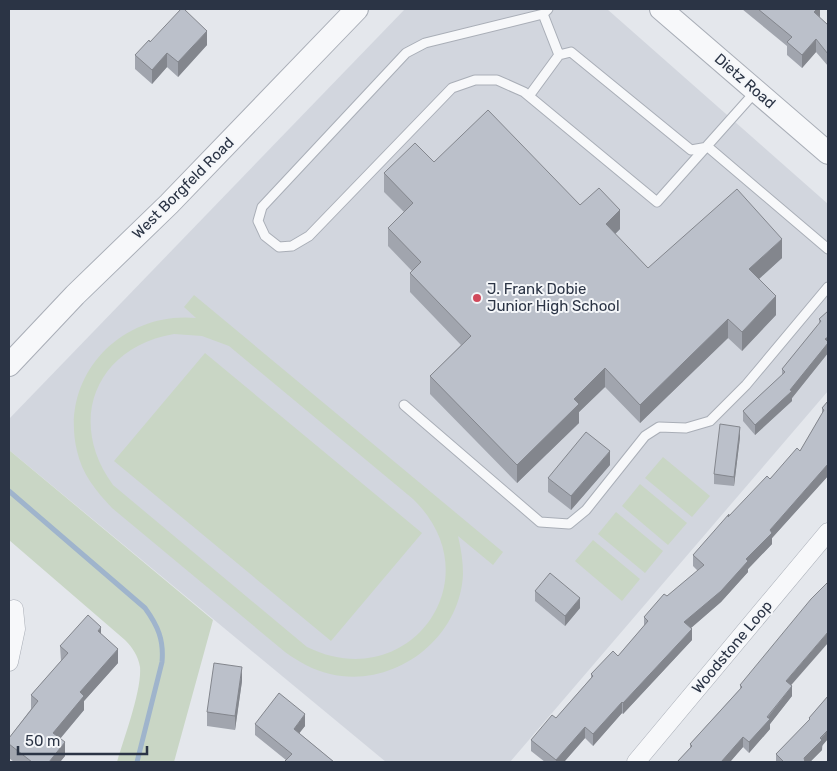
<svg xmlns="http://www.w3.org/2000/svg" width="837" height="771" viewBox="0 0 837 771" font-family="Rubik,sans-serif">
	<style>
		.built { fill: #d2d6de }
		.green { fill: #c9d6c5; fill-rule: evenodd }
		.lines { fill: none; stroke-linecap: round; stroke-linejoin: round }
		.stream { stroke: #9fb4cc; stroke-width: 5 }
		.service-casing { stroke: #a9aeb7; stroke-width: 11 }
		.minor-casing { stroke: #a9aeb7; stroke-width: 19 }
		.tertiary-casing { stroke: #a9aeb7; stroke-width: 24 }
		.service { stroke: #f7f8fa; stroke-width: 9 }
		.minor { stroke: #f7f8fa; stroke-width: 18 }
		.tertiary { stroke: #f7f8fa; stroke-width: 22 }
		.wall { fill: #a1a5ae }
		.shaded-wall { fill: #83868d }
		.building { fill: #bbc0ca; stroke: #83868d }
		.poi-dot { fill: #d1495b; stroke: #f4f6f9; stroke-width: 2 }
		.labels { text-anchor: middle; stroke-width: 4; stroke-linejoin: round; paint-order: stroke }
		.street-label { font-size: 15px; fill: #2b3445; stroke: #f4f6f9 }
		.poi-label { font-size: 15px; fill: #2b3445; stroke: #f4f6f9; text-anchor: start }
	</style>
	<rect width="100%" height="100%" fill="#e4e7ec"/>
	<path class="built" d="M405 9H607L828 204V391L510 762H386L9 450V419Z"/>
	<path class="green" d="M194 295 503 552 493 565 458 536C461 549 463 561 463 574 460 640 393 689 330 674 313 670 299 662 285 652L112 508C96 491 82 474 77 451 59 376 121 311 196 318L184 307ZM174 334 202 336 229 346 413 499C495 578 409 697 307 647L113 485C66 421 96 347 174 334Z
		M205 353 422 533 331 641 114 461Z
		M9 450 213 620 174 762H117C124 738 142 690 140 667 138 656 133 648 125 640L9 540Z
		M663 457 710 496 692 517 645 478Z
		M640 484 687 523 668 545 622 506Z
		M616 512 663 551 645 573 598 534Z
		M593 540 640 579 622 601 575 561Z"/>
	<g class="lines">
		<path class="stream" d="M9 491 145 608C158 626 164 640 162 662L137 762"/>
		<defs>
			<path id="service" d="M548 9 543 14 425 43 406 53 262 207 258 221 265 236 279 247 292 246 309 236 452 88 475 80H497L524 92 657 202 756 91
				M543 14 559 55 571 52 691 150 708 147 828 249
				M529 96 559 55
				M404 405 540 522 569 524 586 510 645 436 659 427 686 428 710 421 746 385 828 287"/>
			<path id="minor" d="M9 662 16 629 14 609
				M636 762 828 532"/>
			<path id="tertiary" d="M661 9 828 153
				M9 365 75 295 169 204 357 9"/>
		</defs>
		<use href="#service" class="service-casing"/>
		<use href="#minor" class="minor-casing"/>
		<use href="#tertiary" class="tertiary-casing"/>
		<use href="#service" class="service"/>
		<use href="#minor" class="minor"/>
		<use href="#tertiary" class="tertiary"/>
	</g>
	<path class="wall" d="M742 9H820V18L828 25V66L816 52 802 68 787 55V46Z
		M150 42 207 45 178 77 167 67 152 84 135 69V55Z
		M434 162 580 205 620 229 615 234 648 268 782 258 759 279 776 315 742 351 728 338 640 423 605 387 579 412V423L517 483 430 394V376L461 345 410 292V273L412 271 388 246V228L404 212 384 192V173Z
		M828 311V353L792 398V401L755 435 743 421V411L782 375V369L819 324V319Z
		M828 401V476L772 538V544L748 569V572L721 602 691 628 692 640 623 714 622 713 593 746 585 738 564 762H545L531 751V740L556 718 591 678V674L618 656 644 626V617L667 596 698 571 693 566V555L729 516 800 451 822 414V408Z
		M740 437 734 486 714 484V474Z
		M610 465 571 510 548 492V478Z
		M535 591 580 608 565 626 535 601Z
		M101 634 118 663 84 701V710L60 739 65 756 60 762H14L9 758V738L31 709V695L61 661 60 646Z
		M242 681 235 730 207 726V712Z
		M740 685H791L792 696 770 724V729L749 753 743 747 730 762H677L690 748V744L740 689Z
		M828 696 822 750 810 762H776V754L809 721V718Z
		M255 724 305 726 299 733 334 762 286 760 255 735Z"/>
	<path class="shaded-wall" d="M817 9H820V17L814 12Z
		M207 31V45L178 77V62Z
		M816 39V52L802 68V55Z
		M167 53V67L152 84V70Z
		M620 210V229L606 243V224Z
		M782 239V258L749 288V269Z
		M776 296V315L742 351V332Z
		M728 319V338L640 423V405Z
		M828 337V353L792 398V401L755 435V425L790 390 825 339Z
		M605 368V387L579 412V423L517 483V465L574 399Z
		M740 427V437L734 486V477Z
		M610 451V465L571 510V496Z
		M828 464V476L772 538V544L748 569V572L721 602 684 634V622L746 559 770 530Z
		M580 598V608L565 626V616Z
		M101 627V641L98 631Z
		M692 629V640L623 714V703Z
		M828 632V643L786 691V681Z
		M118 649V663L84 701V710L53 747V733L80 692Z
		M242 667V681L235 730V716Z
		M792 686V696L770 724V729L749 753V742Z
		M622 702V713L593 746V734Z
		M305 714V726L294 740V729Z
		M585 727V738L564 762H556V760Z
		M828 730V739L822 746V750L810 762H804V758Z
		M743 737V747L730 762H721Z
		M65 742V756L60 762H49Z"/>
	<path class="building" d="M181 9H184L207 31 178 62 167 53 152 70 135 55 149 40 150 42Z
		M758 9H817L814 12 828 25V54L816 39 802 55 787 42 792 37Z
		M488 110 580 205 599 188 620 210 606 224 648 268 737 189 782 239 749 269 776 296 742 332 728 319 640 405 605 368 574 399 579 404 517 465 430 376 471 336 410 273 421 262 388 228 413 203 384 173 415 143 434 162Z
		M828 311V337L825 339 828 342V343L790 390 792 391 755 425 743 411 785 372 782 369 821 321 819 319Z
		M828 401V464L770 530 772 533 746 559 748 561 721 591 684 622 692 629 623 703 622 702 593 734 585 727 556 760 531 740 552 715 556 718 593 676 591 674 613 651 618 656 648 621 644 617 664 594 667 596 704 565 693 555 729 514 728 517 767 476 770 479 797 448 800 451 824 410 822 408Z
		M720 424 740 427 734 477 714 474Z
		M586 432 610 451 571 496 548 478Z
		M550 573 580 598 565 616 535 591Z
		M828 582V632L786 681 792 686 767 717 770 719 749 742 743 737 721 762H677L692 746 690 744 742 687 740 685 811 599Z
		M88 615 101 627 98 631 118 649 80 692 84 696 53 733 65 742 49 762H32L9 744V738L38 701 31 695 68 653 60 646Z
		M214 663 242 667 235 716 207 712Z
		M279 693 305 714 294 729 334 762H284L292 754 255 724Z
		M828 696V730L820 738 822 740 804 758 805 762H784L776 754 810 719 809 718Z"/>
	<circle class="poi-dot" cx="477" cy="298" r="5"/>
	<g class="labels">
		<g class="street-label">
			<text transform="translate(745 81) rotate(41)" y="5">Dietz Road</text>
			<text transform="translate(183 188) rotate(-45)" y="5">West Borgfeld Road</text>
			<text transform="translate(732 647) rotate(-50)" y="5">Woodstone Loop</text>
		</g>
		<g class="poi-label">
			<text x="487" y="294">J. Frank Dobie<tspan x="487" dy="17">Junior High School</tspan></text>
		</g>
	</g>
	<rect width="837" height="771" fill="none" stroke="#2b3445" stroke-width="20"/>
	<path d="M18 746v8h129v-8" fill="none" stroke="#2b3445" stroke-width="2.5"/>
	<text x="25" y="746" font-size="15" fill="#2b3445" stroke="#f4f6f9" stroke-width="4" paint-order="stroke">50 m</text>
</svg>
